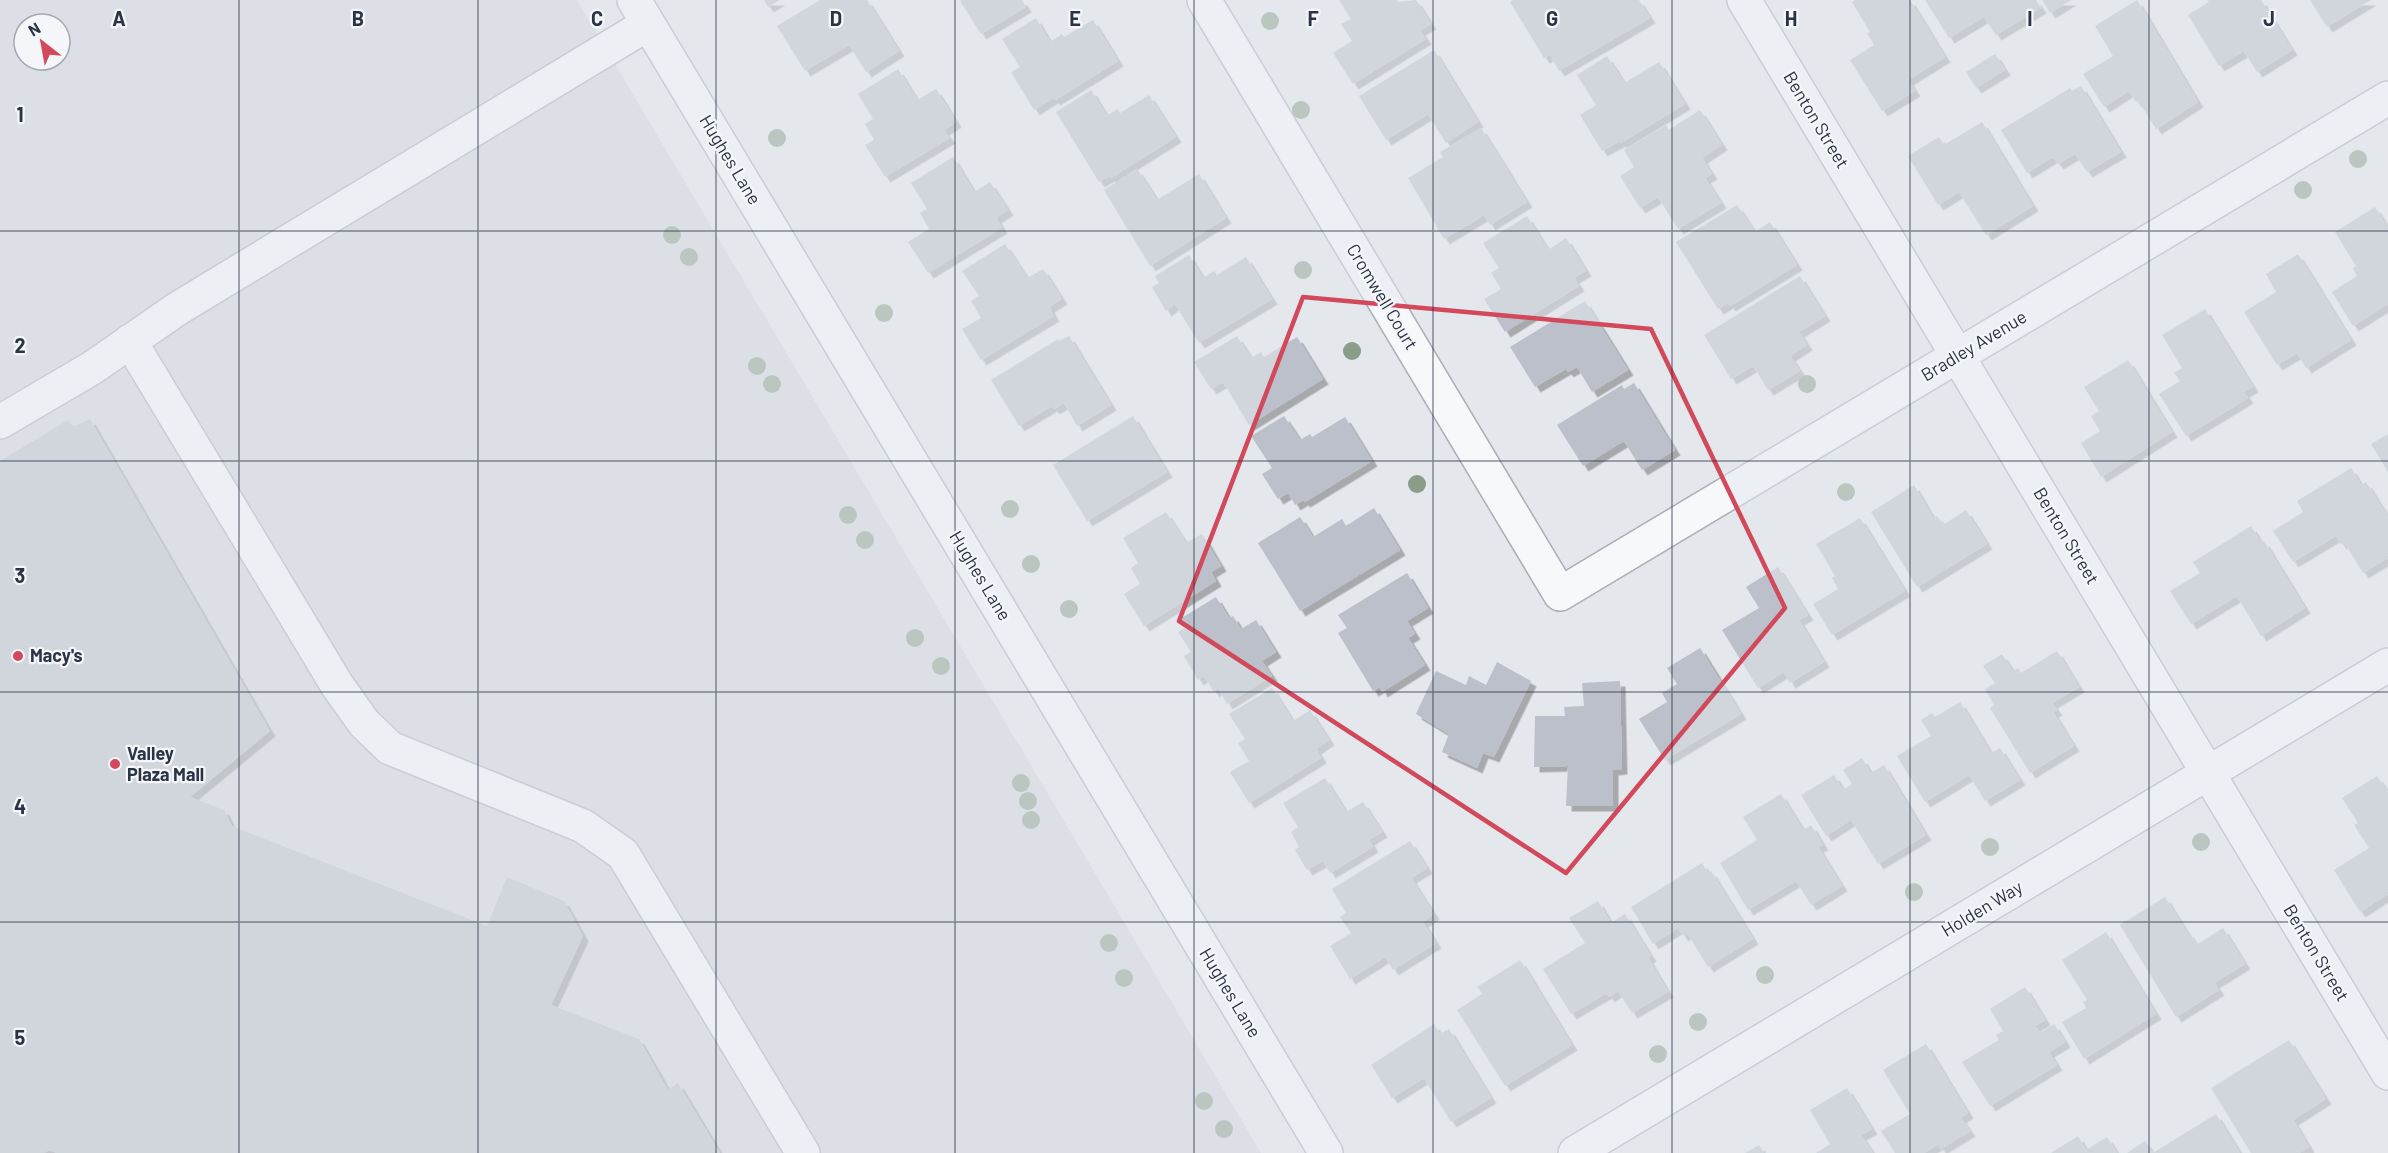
<svg xmlns="http://www.w3.org/2000/svg" width="2388" height="1153" viewBox="0 0 2388 1153" font-family="Barlow,sans-serif">
	<style>
		.built { fill: #d2d6de; fill-rule: evenodd }
		.building { fill: #bbc0ca; filter: url(#shadow) }
		.lines { fill: none; stroke-linecap: round; stroke-linejoin: round }
		.minor-casing { stroke: #a9aeb7; stroke-width: 36 }
		.minor { stroke: #f7f8fa; stroke-width: 33 }
		.tree { fill: #899d89 }
		.marked { fill: none; stroke: #d1495b; stroke-width: 4.5; stroke-linejoin: round }
		.grid { fill: none; stroke: #2b3445; stroke-width: 1.5; stroke-opacity: 0.55 }
		.poi-dot { fill: #d1495b; stroke: #f4f6f9; stroke-width: 2 }
		.labels { text-anchor: middle; stroke-width: 4.5; stroke-linejoin: round; paint-order: stroke }
		.street-label { font-size: 18px; fill: #2b3445; stroke: #f4f6f9 }
		.poi-label { font-size: 18px; font-weight: bold; fill: #2b3445; stroke: #f4f6f9; text-anchor: start }
		.grid-label { font-size: 20px; text-anchor: middle; font-weight: bold; fill: #2b3445; stroke: #f4f6f9; stroke-width: 4.5; stroke-linejoin: round; paint-order: stroke }
	</style>
	<defs>
		<filter id="shadow"><feDropShadow dx="5.5" dy="5.5" stdDeviation="0" flood-color="#0004"/></filter>
	</defs>
	<rect width="100%" height="100%" fill="#e4e7ec"/>
	<path class="built" d="M0 0H577L1261 1153H0ZM24 24H60V60H24Z"/>
	<path class="building" d="M764 0H780L768 7Z
		M820 0H867L899 51 866 72 849 45 805 71 777 26Z
		M962 0H1022L1026 7 981 34 960 1Z
		M1339 0H1397L1398 2 1416 0 1431 24 1420 30 1426 39 1353 84 1333 53 1352 41 1341 24 1351 19Z
		M1513 0H1639L1650 18 1559 71 1550 55 1544 58 1510 2Z
		M1855 0H1910L1945 57 1908 80 1915 91 1882 111 1850 60 1874 45 1867 33 1870 32 1852 2Z
		M1925 0H2036L2041 8 1996 35 1984 17 1949 38Z
		M2042 0H2071L2050 13Z
		M2137 0 2198 102 2156 129 2138 100 2136 102 2129 91 2104 107 2083 74 2113 56 2095 26Z
		M2207 0H2261L2292 50 2257 72 2244 51 2219 66 2188 15 2209 2Z
		M2310 0H2371L2327 27Z
		M1036 18 1050 42 1062 34 1064 37 1093 20 1118 61 1055 100 1053 98 1034 110 1011 72 1020 67 1002 39Z
		M1434 50 1478 122 1446 143 1428 114 1386 140 1359 96Z
		M1995 54 2005 70 1976 88 1966 72Z
		M1607 56 1624 83 1659 62 1685 104 1621 143 1620 141 1602 151 1580 115 1596 105 1577 75Z
		M898 69 917 100 936 89 956 122 944 130 950 138 885 177 865 145 874 140 865 124 873 119 858 94Z
		M2081 86 2121 152 2087 172 2075 154 2058 164 2053 157 2027 173 2001 130 2070 88 2072 91Z
		M1091 90 1107 116 1117 109 1120 113 1149 95 1176 137 1111 178 1109 176 1099 182 1056 112Z
		M1700 110 1722 145 1702 158 1712 174 1705 178 1721 203 1678 229 1658 197 1640 208 1620 176 1634 167 1624 150 1666 125 1669 130Z
		M1982 122 2033 206 1986 235 1959 192 1938 205 1908 156 1939 137 1944 145Z
		M1481 128 1527 202 1490 225 1484 215 1444 239 1408 178 1443 157 1440 152Z
		M953 157 974 192 990 182 1008 210 996 218 1002 228 928 273 908 242 929 229 920 213 927 209 911 183Z
		M1137 169 1157 200 1199 174 1226 218 1150 266 1104 190Z
		M1737 205 1755 232 1770 222 1797 265 1730 306 1728 303 1718 309 1676 242Z
		M2375 207 2388 228V304L2353 326 2332 292 2357 276 2353 268 2356 266 2335 232Z
		M1527 216 1548 250 1566 238 1586 271 1574 278 1579 286 1505 332 1484 299 1501 289 1491 273 1499 268 1483 243Z
		M1005 244 1027 278 1043 269 1062 299 1049 307 1054 316 981 360 962 329 981 318 971 301 979 296 962 271Z
		M2298 254 2351 340 2306 368 2297 353 2277 365 2244 312 2276 292 2266 274Z
		M1189 255 1203 278 1214 271 1217 275 1246 257 1272 299 1199 343 1175 304 1166 311 1152 287 1159 283 1155 276Z
		M1800 276 1825 316 1799 332 1807 345 1790 356 1800 371 1768 390 1753 366 1731 379 1704 335Z
		M1585 301 1628 370 1592 392 1577 367 1568 372 1566 369 1535 387 1510 347Z
		M2205 309 2253 387 2244 392 2248 398 2186 436 2159 394 2180 381 2174 373 2182 368 2162 335Z
		M1069 336 1111 405 1077 426 1064 403 1054 409 1052 406 1019 426 991 380 1058 339 1059 341Z
		M1237 336 1251 358 1261 352 1264 357 1297 337 1323 379 1249 425 1223 382 1211 389 1194 362Z
		M2128 360 2172 432 2101 477 2081 443 2100 431 2091 416 2099 411 2084 387Z
		M1634 383 1675 450 1642 470 1624 441 1583 466 1557 425 1622 385 1624 389Z
		M1133 416 1167 472 1087 521 1053 465Z
		M1284 416 1300 440 1310 434 1312 437 1345 417 1372 461 1305 502 1303 500 1295 505 1288 493 1278 499 1262 474 1272 468 1251 436Z
		M90 419 270 731 190 797 224 810 232 826 487 926 507 877 564 901 583 936 551 1005 639 1039 668 1090 678 1083 720 1153H57L49 1150 44 1153H0V461L68 420 73 427Z
		M2388 434V472L2371 444Z
		M2351 468 2361 485 2366 482 2388 517V558L2363 573 2344 542 2341 544 2336 536 2293 562 2273 531 2303 512 2297 501Z
		M1914 485 1933 518 1937 516 1943 525 1966 510 1987 544 1917 587 1871 512Z
		M1374 508 1400 550 1300 611 1258 543 1300 517 1313 537 1342 519 1346 526Z
		M1166 512 1186 543 1202 534 1221 566 1211 572 1216 581 1144 626 1124 594 1140 584 1131 568 1138 563 1123 538Z
		M1860 518 1905 591 1832 635 1813 604 1838 589 1832 578 1835 576 1816 544Z
		M2251 526 2261 543 2264 541 2305 608 2261 636 2237 596 2191 624 2170 591 2200 573 2193 562Z
		M1778 567 1808 615 1799 620 1824 662 1790 683 1784 672 1758 688 1722 630 1759 608 1746 587Z
		M1407 573 1428 608 1407 621 1415 634 1408 638 1425 665 1382 692 1380 687 1373 691 1338 633 1347 628 1338 615Z
		M1216 597 1229 618 1233 616 1241 629 1256 620 1276 652 1262 661 1272 676 1227 704 1218 688 1214 692 1204 676 1198 680 1184 656 1191 652 1178 632 1185 628 1180 619Z
		M1700 648 1741 714 1665 760 1639 719 1667 702 1662 693 1677 684 1667 668Z
		M2057 651 2079 687 2052 703 2057 710 2053 712 2074 746 2030 773 1990 708 1994 705 1985 689 1995 683 1983 666 2002 654 2013 671 2018 668 2021 673Z
		M1497 662 1531 681 1494 757 1483 753 1477 768 1442 752 1449 734 1416 714 1436 671 1466 685 1469 676 1486 685Z
		M1620 681 1622 769 1613 770V806H1566L1568 766 1534 767 1535 716H1565L1564 707 1584 706 1582 683Z
		M1272 688 1293 721 1310 710 1329 740 1316 749 1321 758 1249 803 1230 772 1249 761 1238 743 1245 739 1229 714Z
		M1960 702 1991 753 2000 748 2020 780 1985 801 1969 775 1925 802 1897 756 1931 736 1921 720 1932 713 1935 717Z
		M1862 758 1871 773 1884 765 1926 835 1878 864 1851 820 1826 836 1801 795 1834 775 1843 790 1852 784 1843 770Z
		M2377 776 2388 792V894L2360 912 2334 870 2369 848 2354 825 2358 823 2342 798Z
		M1325 778 1346 812 1363 802 1382 832 1369 840 1373 847 1330 873 1323 861 1307 870 1295 850 1299 847 1291 832 1298 827 1283 803Z
		M1781 794 1803 830 1811 825 1823 845 1818 847 1842 886 1811 905 1796 881 1748 910 1720 863 1757 840 1743 817Z
		M1410 841 1427 868 1411 878 1434 914 1423 922 1436 943 1393 970 1385 957 1350 979 1330 946 1351 933 1340 917 1346 913 1332 889Z
		M1702 863 1708 873 1711 871 1753 939 1708 967 1687 933 1683 936 1678 928 1653 944 1631 907Z
		M2165 897 2191 939 2194 937 2198 944 2223 928 2245 964 2214 983 2219 990 2176 1017 2120 925Z
		M1598 901 1611 923 1625 914 1651 956 1648 958 1668 992 1632 1013 1618 991 1609 997 1607 993 1571 1014 1543 969 1585 943 1569 918Z
		M2106 932 2156 1014 2084 1059 2062 1022 2086 1008 2083 1002 2087 1000 2062 960Z
		M1520 960 1572 1045 1505 1086 1457 1010 1482 994 1477 987Z
		M2025 987 2045 1020 2035 1026 2040 1033 2054 1024 2065 1042 2049 1052 2057 1065 1990 1106 1962 1062 1999 1040 1996 1035 2003 1031 1990 1009Z
		M1434 1024 1440 1034 1449 1029 1491 1098 1451 1122 1424 1078 1392 1098 1371 1065Z
		M2289 1040 2326 1099 2293 1120 2309 1147 2299 1153H2251L2211 1088Z
		M1926 1044 1968 1113 1961 1118 1970 1131 1941 1149 1938 1144 1924 1153H1895L1881 1131 1910 1114 1883 1070Z
		M1847 1088 1872 1129 1861 1135 1873 1153H1816L1830 1144 1810 1110Z
		M2216 1114 2240 1153H2127L2145 1141 2153 1153Z
		M2078 1136 2086 1150 2107 1137 2117 1153H2051Z
		M1759 1145 1764 1153H1745Z"/>
	<g class="lines">
		<defs>
			<path id="minor" d="M634 0 1326 1153
				M1204 0 1560 594 2388 98
				M1744 0 2388 1073
				M130 341 337 685 364 723 390 748 583 826 623 854 803 1153
				M0 422 92 368 177 309 648 24
				M1575 1153 2388 665"/>
		</defs>
		<use href="#minor" class="minor-casing"/>
		<use href="#minor" class="minor"/>
	</g>
	<g class="tree">
		<circle cx="1270" cy="21" r="9"/>
		<circle cx="1301" cy="110" r="9"/>
		<circle cx="777" cy="138" r="9"/>
		<circle cx="2358" cy="159" r="9"/>
		<circle cx="2303" cy="190" r="9"/>
		<circle cx="672" cy="235" r="9"/>
		<circle cx="689" cy="257" r="9"/>
		<circle cx="1303" cy="270" r="9"/>
		<circle cx="884" cy="313" r="9"/>
		<circle cx="1352" cy="351" r="9"/>
		<circle cx="757" cy="366" r="9"/>
		<circle cx="772" cy="384" r="9"/>
		<circle cx="1807" cy="384" r="9"/>
		<circle cx="1417" cy="484" r="9"/>
		<circle cx="1846" cy="492" r="9"/>
		<circle cx="1010" cy="509" r="9"/>
		<circle cx="848" cy="515" r="9"/>
		<circle cx="865" cy="540" r="9"/>
		<circle cx="1031" cy="564" r="9"/>
		<circle cx="1069" cy="609" r="9"/>
		<circle cx="915" cy="638" r="9"/>
		<circle cx="941" cy="666" r="9"/>
		<circle cx="1021" cy="783" r="9"/>
		<circle cx="1028" cy="801" r="9"/>
		<circle cx="1031" cy="820" r="9"/>
		<circle cx="2201" cy="842" r="9"/>
		<circle cx="1990" cy="847" r="9"/>
		<circle cx="1914" cy="892" r="9"/>
		<circle cx="1109" cy="943" r="9"/>
		<circle cx="1765" cy="975" r="9"/>
		<circle cx="1124" cy="978" r="9"/>
		<circle cx="1698" cy="1022" r="9"/>
		<circle cx="1658" cy="1054" r="9"/>
		<circle cx="1204" cy="1101" r="9"/>
		<circle cx="1224" cy="1129" r="9"/>
	</g>
	<path d="M0 0H2388V1153H0ZM1303 297 1651 329 1785 608 1566 873 1179 621Z" fill="#e4e7ec" fill-opacity=".55" fill-rule="evenodd"/>
	<path class="marked" d="M1303 297 1651 329 1785 608 1566 873 1179 621Z"/>
	<path class="grid" d="M239 0V1153M478 0V1153M716 0V1153M955 0V1153M1194 0V1153M1433 0V1153M1672 0V1153M1910 0V1153M2149 0V1153M0 231H2388M0 461H2388M0 692H2388M0 922H2388"/>
	<g class="poi-dot">
		<circle cx="18" cy="656" r="6"/>
		<circle cx="115" cy="764" r="6"/>
	</g>
	<g class="labels">
		<g class="street-label">
			<text transform="translate(1816 120) rotate(59)" y="6">Benton Street</text>
			<text transform="translate(730 160) rotate(59)" y="6">Hughes Lane</text>
			<text transform="translate(1382 297) rotate(59)" y="6">Cromwell Court</text>
			<text transform="translate(1974 346) rotate(-31)" y="6">Bradley Avenue</text>
			<text transform="translate(2066 536) rotate(59)" y="6">Benton Street</text>
			<text transform="translate(980 576) rotate(59)" y="6">Hughes Lane</text>
			<text transform="translate(1982 909) rotate(-31)" y="6">Holden Way</text>
			<text transform="translate(2316 953) rotate(59)" y="6">Benton Street</text>
			<text transform="translate(1230 993) rotate(59)" y="6">Hughes Lane</text>
		</g>
		<g class="poi-label">
			<text x="30" y="662">Macy's</text>
			<text x="127" y="760">Valley<tspan x="127" dy="21">Plaza Mall</tspan></text>
		</g>
	</g>
	<g class="grid-label">
		<text x="119" y="26">A</text>
		<text x="358" y="26">B</text>
		<text x="597" y="26">C</text>
		<text x="836" y="26">D</text>
		<text x="1075" y="26">E</text>
		<text x="1313" y="26">F</text>
		<text x="1552" y="26">G</text>
		<text x="1791" y="26">H</text>
		<text x="2030" y="26">I</text>
		<text x="2269" y="26">J</text>
		<text x="20" y="122">1</text>
		<text x="20" y="353">2</text>
		<text x="20" y="583">3</text>
		<text x="20" y="814">4</text>
		<text x="20" y="1045">5</text>
	</g>
	<g transform="translate(42 42) rotate(329)"><circle r="28" fill="#f4f6f9" stroke="#a4a8b1" stroke-width="1.5"/>
	<path d="M0-4.5L10 22L0 15L-10 22Z" fill="#d1495b"/>
	<text y="-9" font-size="16" font-weight="bold" text-anchor="middle" fill="#2b3445">N</text>
	</g>
</svg>
